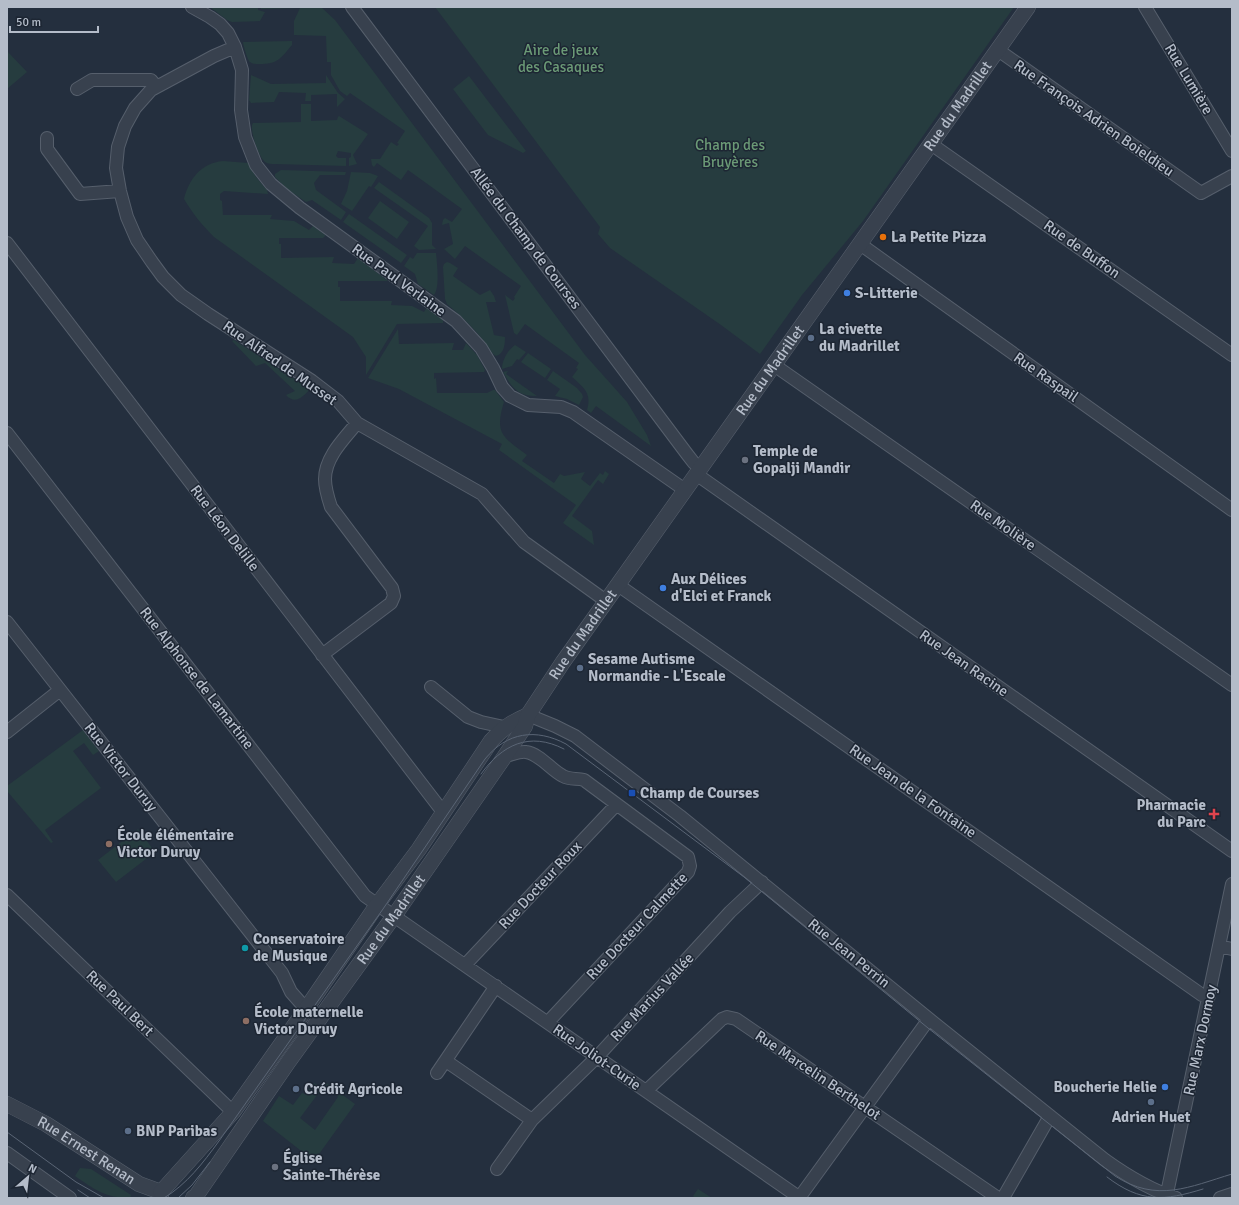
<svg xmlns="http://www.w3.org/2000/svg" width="1239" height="1205" viewBox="0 0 1239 1205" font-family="Signika,sans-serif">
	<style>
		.green { fill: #263c3f }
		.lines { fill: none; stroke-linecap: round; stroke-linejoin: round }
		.minor-casing { stroke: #565f6c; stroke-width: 14 }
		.tertiary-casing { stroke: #565f6c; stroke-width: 16 }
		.minor { stroke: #38414e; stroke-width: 12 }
		.tertiary { stroke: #38414e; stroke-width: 15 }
		.tram { stroke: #5a6575; stroke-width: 1 }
		.food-dot { fill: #e8710a; stroke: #1d2633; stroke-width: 1.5 }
		.shop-dot { fill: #3f7fe0; stroke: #1d2633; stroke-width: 1.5 }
		.service-dot { fill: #5c6f8a; stroke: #1d2633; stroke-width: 1.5 }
		.worship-dot { fill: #6b7280; stroke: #1d2633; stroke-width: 1.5 }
		.transit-dot { fill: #1a4fb4; stroke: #1d2633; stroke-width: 1.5 }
		.health-dot { fill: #e0444e; stroke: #1d2633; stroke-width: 1.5 }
		.education-dot { fill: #8d6e63; stroke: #1d2633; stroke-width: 1.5 }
		.culture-dot { fill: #0f9aa8; stroke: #1d2633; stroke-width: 1.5 }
		.labels { text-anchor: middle; stroke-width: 3; stroke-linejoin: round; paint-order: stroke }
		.park-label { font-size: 15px; fill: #6b9a76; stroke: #1d2633 }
		.street-label { font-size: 15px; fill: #b4bcc9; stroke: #1d2633 }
		.poi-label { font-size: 15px; font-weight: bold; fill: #b4bcc9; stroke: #1d2633; text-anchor: start }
	</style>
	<rect width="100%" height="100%" fill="#242f3e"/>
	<path class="green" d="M210 7H258V10L265 12 260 21 232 22 227 20Z
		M261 7H321L335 20 585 355 627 402 647 435 651 446 596 406 591 413 587 410C592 393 584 388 572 377L578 369 576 368 579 363 525 324 517 335 514 333 505 295 513 301 515 298 514 297 521 286 465 246 455 259 444 249 453 244 449 223 442 225 443 220 445 218 452 222 462 209 408 170 401 180 377 163 374 167 372 165 371 159H380L391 142 397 146 399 144 397 143 405 131 350 93 347 96 340 91 331 75V62H327L326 36 294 35V21L300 8 261 9Z
		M435 7H1014L863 221 802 295 760 354 721 325 610 248 598 234 600 227Z
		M292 41V45C280 59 278 64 259 64 256 64 252 64 250 62 248 61 243 45 243 42Z
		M7 51 27 72 7 89Z
		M251 75 271 84 326 83V75L338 93 345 99 337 107V94L311 95V101H305L306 93 279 92 274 102 251 103 249 100Z
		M469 76 526 151 523 153 488 135 453 89Z
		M301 104H311V121L337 120 338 117 339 116 368 134 353 155 357 164 349 166V158L351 157V153L338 151 336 156 338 158H346V166L275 164C272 164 268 164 265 162 258 156 251 133 252 125L253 123 301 122Z
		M223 161 248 163 256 177 267 190 268 194 224 191 220 194V200L222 201 223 215H272L270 219 294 221 309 230 313 226 325 235V236L323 238H279V244H281V258L334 257 332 263 354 264 358 258 388 281H338V287H340V301H392L391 305 412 306 424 312 427 307 443 320V323L397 324 366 375V357L353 337 214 237C202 225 193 214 184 199 189 179 201 163 223 161Z
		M281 170 346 172 345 175H320L314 183 316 190 346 212 341 220 312 200 306 202 287 189 275 177V174Z
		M351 172 370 173 378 176 371 187 369 186 352 211 341 204 347 191Z
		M379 182 429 218 432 223V245L436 249 419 250 414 246 428 226 374 188Z
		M380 201 409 222 397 239 368 218Z
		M349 214 407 255 401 263 343 222Z
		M417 253H436C437 263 440 288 434 295L418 284 415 274 404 266 410 257 413 259Z
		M447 262 450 263 458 268 453 276 480 295 490 290 494 296 496 302H486L494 335 505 337C505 345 504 354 496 356L493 354C480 334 465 319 447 304L445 299 443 267 444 264Z
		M398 329 399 344 454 343 452 350H463L466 343 477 355 485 370 484 372 434 373V379L436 378 437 393H487L493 390H495L504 402C494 434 503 437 527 455L522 461 554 483 560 474 564 476 585 472 581 479 590 486 600 473 603 475 605 471 609 474 603 484 598 480 572 516 592 531 594 545 563 523 576 505 499 450 502 444 399 389 368 378Z
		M234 340 310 389C303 397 295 405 286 395L295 391 265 363 256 366 232 341Z
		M515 345 526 352 519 360 517 359 512 366 502 369C502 360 508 350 515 345Z
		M528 353 551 369 545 378 521 362Z
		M508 371 506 374 537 396C518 396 512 388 503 372Z
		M553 371 577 388 582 394 583 397 579 405 567 399 555 396 560 389 547 380Z
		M83 730 99 751 93 755 84 743 73 751 101 788 45 830 53 842 51 843 7 791V786Z
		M138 829 155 852 116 882 98 860Z
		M325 1082 355 1104 314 1161 263 1121 279 1096 293 1105 302 1093 305 1094 314 1083 319 1086 320 1091 300 1118 315 1130 338 1097 333 1090 324 1084Z
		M80 1168 91 1169 131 1195 130 1198C105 1198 94 1189 75 1176Z
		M698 1189 712 1198H695L693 1196Z"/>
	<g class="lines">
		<defs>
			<path id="minor" d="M192 7 210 17 220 24 228 33 235 47 242 70 241 110 245 137 256 165 271 184 300 208 456 321 481 348 493 368 502 387 510 396 528 405 561 407 573 412 685 490
				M352 7 687 454 694 463 701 467
				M1145 7 1232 151
				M235 47 214 56 151 90 135 108 125 126 118 147 116 168 120 191 127 217 137 240 152 262 163 277 181 295 208 314 312 381 338 401 357 423 482 494 524 542 606 601
				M998 50 1201 193 1232 176
				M77 89 92 80H151L156 86
				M47 138V149L80 194 120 191
				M931 144 1232 355
				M7 243 443 812
				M860 244 1232 510
				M774 365 1232 685
				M7 433 365 896 800 1198
				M696 474 1232 851
				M618 585 1202 995 1209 996
				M7 622 282 973 291 992 306 1009
				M322 655 391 603 394 596 392 588 331 507C328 498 325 488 325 479 325 457 344 439 357 423
				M431 687 468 717 481 722 504 727
				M528 715 555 726 575 736 680 816 929 1019 1105 1160C1126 1175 1150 1190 1176 1198
				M7 732 60 690
				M505 756C511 755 520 751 526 752 540 754 551 770 563 776 570 780 577 778 584 780L688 857 690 866 688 872 548 1022
				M7 895 233 1112
				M1219 946 1232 949
				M465 965 616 805
				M446 1061 532 1120
				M437 1073 496 986
				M646 1091 722 1019 727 1017 736 1019 998 1198
				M7 1153 70 1198
				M497 1169 532 1120 597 1057 730 912 762 882
				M799 1198 929 1019
				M1003 1198 1050 1116
				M1166 1198 1232 884
				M1220 1198 1232 1194"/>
			<g id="tertiary">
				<path id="s1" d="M7 1104 46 1124 139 1184 161 1192V1198"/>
				<path d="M161 1192 233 1112 306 1009 377 905 419 849 491 741C503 728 512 722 528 715"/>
				<path id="s2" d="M193 1198 196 1196 289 1061 394 916 505 756 525 726 528 715 563 662 1028 7"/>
			</g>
		</defs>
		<use href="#minor" class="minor-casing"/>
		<use href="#tertiary" class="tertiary-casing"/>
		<use href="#minor" class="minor"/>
		<use href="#tertiary" class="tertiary"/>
		<path class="tram" d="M481 774C502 745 529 731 564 749
			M7 1132 76 1182 104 1198
			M1107 1177C1141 1203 1164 1201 1203 1189
			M78 1190 90 1198
			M164 1198C187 1184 203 1163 219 1141L383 909 485 759C507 732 536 728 566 744L744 877 928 1028 1115 1176C1157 1203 1189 1187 1232 1174
			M178 1198 192 1185 210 1162"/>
	</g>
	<circle class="food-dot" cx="883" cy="237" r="4"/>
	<g class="shop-dot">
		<circle cx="847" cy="293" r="4"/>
		<circle cx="663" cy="588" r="4"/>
		<circle cx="1165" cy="1087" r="4"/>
	</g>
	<g class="service-dot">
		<circle cx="811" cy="338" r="4"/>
		<circle cx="580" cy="668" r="4"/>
		<circle cx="296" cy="1089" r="4"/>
		<circle cx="1151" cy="1102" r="4"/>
		<circle cx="128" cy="1131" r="4"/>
	</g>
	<g class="worship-dot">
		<circle cx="745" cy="460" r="4"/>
		<circle cx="275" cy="1167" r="4"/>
	</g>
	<rect class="transit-dot" x="628" y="789" width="8" height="8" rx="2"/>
	<path class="health-dot" d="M1212 808h4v4h4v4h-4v4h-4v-4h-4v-4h4z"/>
	<g class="education-dot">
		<circle cx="109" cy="844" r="4"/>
		<circle cx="246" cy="1021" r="4"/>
	</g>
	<circle class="culture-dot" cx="245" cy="948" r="4"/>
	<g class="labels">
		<g class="park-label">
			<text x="561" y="55">Aire de jeux<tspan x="561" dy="17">des Casaques</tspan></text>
			<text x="730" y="150">Champ des<tspan x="730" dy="17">Bruyères</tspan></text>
		</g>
		<g class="street-label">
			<text transform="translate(1189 79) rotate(59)" y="5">Rue Lumière</text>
			<text dy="5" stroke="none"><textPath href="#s2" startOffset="1334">Rue du Madrillet</textPath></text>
			<text transform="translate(1094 118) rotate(35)" y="5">Rue François Adrien Boieldieu</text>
			<text transform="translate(526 238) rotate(53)" y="5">Allée du Champ de Courses</text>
			<text transform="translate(1082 249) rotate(35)" y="5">Rue de Buffon</text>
			<text transform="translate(399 280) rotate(36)" y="5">Rue Paul Verlaine</text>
			<text transform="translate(280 363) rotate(35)" y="5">Rue Alfred de Musset</text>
			<text dy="5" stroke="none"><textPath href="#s2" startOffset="1010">Rue du Madrillet</textPath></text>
			<text transform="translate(1046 377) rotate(35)" y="5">Rue Raspail</text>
			<text transform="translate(1003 525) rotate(35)" y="5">Rue Molière</text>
			<text transform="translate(225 528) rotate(53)" y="5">Rue Léon Delille</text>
			<text dy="5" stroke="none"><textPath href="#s2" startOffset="686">Rue du Madrillet</textPath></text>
			<text transform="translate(964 663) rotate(35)" y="5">Rue Jean Racine</text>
			<text transform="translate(197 678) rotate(52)" y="5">Rue Alphonse de Lamartine</text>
			<text transform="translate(121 767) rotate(52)" y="5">Rue Victor Duruy</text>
			<text transform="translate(913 791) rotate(35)" y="5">Rue Jean de la Fontaine</text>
			<text transform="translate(540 885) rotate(-47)" y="5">Rue Docteur Roux</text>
			<text dy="5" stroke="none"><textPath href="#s2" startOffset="342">Rue du Madrillet</textPath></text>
			<text transform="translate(637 926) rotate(-47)" y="5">Rue Docteur Calmette</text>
			<text transform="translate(849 953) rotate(39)" y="5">Rue Jean Perrin</text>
			<text transform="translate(652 997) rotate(-47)" y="5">Rue Marius Vallée</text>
			<text transform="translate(120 1003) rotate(44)" y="5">Rue Paul Bert</text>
			<text transform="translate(1200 1040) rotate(-78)" y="5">Rue Marx Dormoy</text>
			<text transform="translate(597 1057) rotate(35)" y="5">Rue Joliot-Curie</text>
			<text transform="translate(818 1075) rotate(34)" y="5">Rue Marcelin Berthelot</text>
			<text dy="5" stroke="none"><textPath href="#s1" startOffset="92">Rue Ernest Renan</textPath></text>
		</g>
		<g class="poi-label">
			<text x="891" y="242">La Petite Pizza</text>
			<text x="855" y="298">S-Litterie</text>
			<text x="819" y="334">La civette<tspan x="819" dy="17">du Madrillet</tspan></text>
			<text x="753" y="456">Temple de<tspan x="753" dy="17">Gopalji Mandir</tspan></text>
			<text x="671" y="584">Aux Délices<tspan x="671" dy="17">d'Elci et Franck</tspan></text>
			<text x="588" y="664">Sesame Autisme<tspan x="588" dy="17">Normandie - L'Escale</tspan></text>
			<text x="640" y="798">Champ de Courses</text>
			<text x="1206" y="810" text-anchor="end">Pharmacie<tspan x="1206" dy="17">du Parc</tspan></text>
			<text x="117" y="840">École élémentaire<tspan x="117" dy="17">Victor Duruy</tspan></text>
			<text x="253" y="944">Conservatoire<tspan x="253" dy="17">de Musique</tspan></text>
			<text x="254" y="1017">École maternelle<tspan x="254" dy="17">Victor Duruy</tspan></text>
			<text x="1157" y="1092" text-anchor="end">Boucherie Helie</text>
			<text x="304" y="1094">Crédit Agricole</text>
			<text x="1151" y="1122" text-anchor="middle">Adrien Huet</text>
			<text x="136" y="1136">BNP Paribas</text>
			<text x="283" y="1163">Église<tspan x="283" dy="17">Sainte-Thérèse</tspan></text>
		</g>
	</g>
	<rect width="1239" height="1205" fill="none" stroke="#b4bcc9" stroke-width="16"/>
	<g transform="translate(28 1177) rotate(28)" stroke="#1d2633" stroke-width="3" paint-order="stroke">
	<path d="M0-3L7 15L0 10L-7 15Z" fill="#b4bcc9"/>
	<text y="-6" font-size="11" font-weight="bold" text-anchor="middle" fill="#b4bcc9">N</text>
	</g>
	<path d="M10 26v6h88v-6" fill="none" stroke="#b4bcc9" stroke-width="2"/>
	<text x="16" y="26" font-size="12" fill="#b4bcc9" stroke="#1d2633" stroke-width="3" paint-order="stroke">50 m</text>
</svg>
